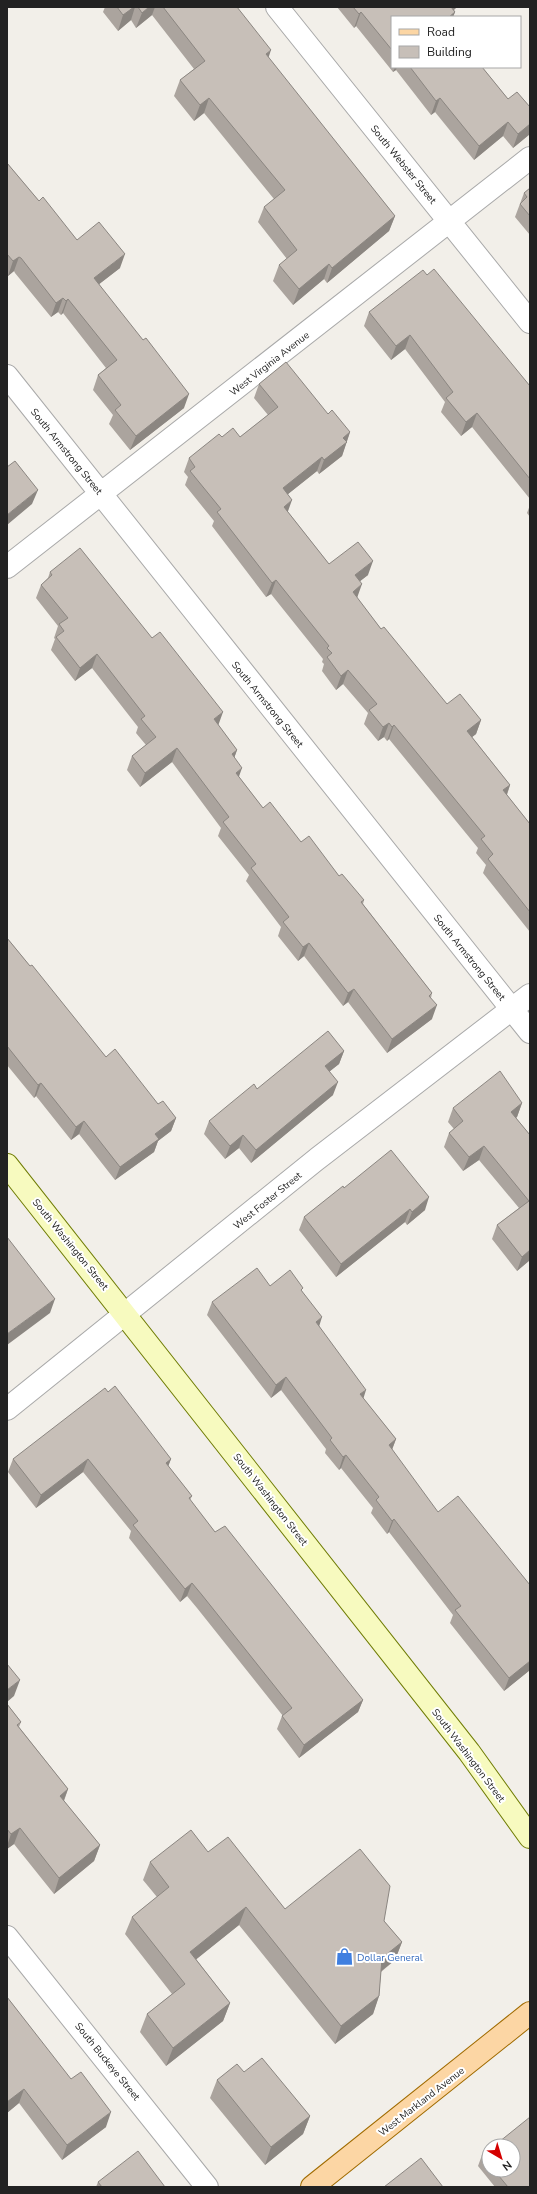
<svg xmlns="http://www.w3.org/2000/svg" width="537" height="2194" viewBox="0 0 537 2194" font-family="'Nunito Sans',sans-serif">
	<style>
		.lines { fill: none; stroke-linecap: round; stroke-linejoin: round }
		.minor-casing { stroke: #a9a9a9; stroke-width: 24 }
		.secondary-casing { stroke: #707d05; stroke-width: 24 }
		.primary-casing { stroke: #a06b00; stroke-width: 24 }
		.minor { stroke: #fff; stroke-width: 22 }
		.secondary { stroke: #f7fabf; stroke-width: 22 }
		.primary { stroke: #fcd6a4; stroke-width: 22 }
		.wall { fill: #aba49e }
		.shaded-wall { fill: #8b8681 }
		.building { fill: #c7bfb8; stroke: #8b8681 }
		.labels { text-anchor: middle; stroke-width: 4; stroke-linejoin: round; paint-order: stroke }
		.street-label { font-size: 10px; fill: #222; stroke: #fff }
		.shop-label { font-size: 10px; fill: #366cbe; stroke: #fff; text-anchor: start }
	</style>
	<rect width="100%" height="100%" fill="#f2efe9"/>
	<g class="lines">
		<defs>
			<path id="minor" d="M277 7 530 322
				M7 376 530 1032
				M7 567 530 158
				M7 1409 317 1159 530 995
				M7 1937 207 2187"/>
			<path id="secondary" d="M7 1165 469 1752 530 1837"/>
			<path id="primary" d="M312 2187 530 2013"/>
		</defs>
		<use href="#minor" class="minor-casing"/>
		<use href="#secondary" class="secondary-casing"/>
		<use href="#primary" class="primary-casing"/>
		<use href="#minor" class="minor"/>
		<use href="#secondary" class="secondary"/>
		<use href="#primary" class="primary"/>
	</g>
	<path class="wall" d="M105 7H237L268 58 395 216 389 231 327 283 324 279 293 305 273 281 279 265 287 259 258 222 264 207 274 199 204 113 194 121 174 96 180 80 194 69 152 15 136 28 131 20 118 31 103 12Z
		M337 7H457L454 10 455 12 453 17H392V67H482L508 99 530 107V134L513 148 503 136 474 160 435 112 431 115 396 70 393 72 356 26 354 28Z
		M7 163 39 201 77 240 120 268 99 284 184 408 130 450 109 424 113 415 93 390 98 375 106 368 63 313 61 315 58 312 51 317 15 273 14 271 8 276 7 274Z
		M530 188V235L515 217 524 193Z
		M427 275 530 386V499L472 427 461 436 441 412 445 402 405 349 391 360 364 326 369 312Z
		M259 384 328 414 350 432 342 456 319 474 317 471 288 494V512L329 564 368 575 360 581 357 598 381 629 447 704 481 720 476 734 472 737 510 785 507 795 530 824V932L483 873 486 865 476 853 478 848 389 739 387 741 384 737 378 741 364 724 368 713 343 684 336 690 322 671 324 664 322 662 323 659 271 594 266 597 212 526 214 521 185 485 188 477 184 472 189 458 222 437H240L268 415 254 398Z
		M530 505V517L527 513Z
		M50 572 218 725 237 750 234 758 239 777 263 808 339 876 364 900 363 904 432 993 431 998 432 1019 387 1053 348 1002 343 1006 304 956 298 961 278 936 281 927 246 881 249 875 218 836 221 828 172 762 140 787 127 770 132 756 146 745 136 733 138 727 92 668 75 681 51 650 55 639 54 638 58 626 36 598 41 585 48 578Z
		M7 938 30 966 106 1057 158 1104 176 1118 171 1131 158 1141 154 1152 115 1180 79 1134 71 1140 36 1096 34 1098 7 1065Z
		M344 1051 339 1064 330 1071 333 1095 251 1163 239 1148 225 1159 204 1134 209 1121 257 1089Z
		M522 1103 517 1117 516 1118 530 1135V1260L517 1271 492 1239 497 1225 519 1208 479 1160 463 1171 444 1147 449 1133 454 1129 448 1122 453 1108Z
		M344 1188 425 1210 407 1225 405 1222 336 1277 299 1230 304 1217Z
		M302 1291 319 1326 363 1398 396 1439 392 1450 530 1670 504 1691 450 1623 453 1615 389 1532 387 1534 371 1513 373 1508 341 1468 339 1470 325 1453 326 1449 281 1390 271 1398 207 1315 212 1302Z
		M108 1392 171 1459 168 1466 192 1496 190 1500 215 1532 363 1700 358 1712 299 1758 277 1729 282 1716H283L197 1608 187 1596 180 1602 129 1538 131 1531 83 1472 36 1508 8 1472 13 1459Z
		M7 1704 21 1722 19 1727 68 1789 64 1801 100 1845 94 1861 54 1894 14 1844 7 1849Z
		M208 1852 285 1909 384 1921 402 1942 395 1960 381 1972 379 1996 373 2014 335 2044 239 1925 196 1959 230 2003 223 2021 166 2066 140 2032 147 2014 172 1994 125 1934 132 1917 157 1897 143 1880 150 1862Z
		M7 1997 106 2127 62 2160 19 2103 7 2113Z
		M244 2072 310 2116 303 2134 265 2165 210 2098 217 2080Z
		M489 2150V2170H513L530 2187H495L478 2166 482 2155Z
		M98 2182 165 2187H96Z"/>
	<path class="shaded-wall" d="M134 7H135L131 20 118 31 123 15Z
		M149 7H155L152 15 136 28 142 13Z
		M448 7H457L445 17Z
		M361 12 356 26 354 28 359 14Z
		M455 12 453 17H449Z
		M271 50 266 65V54Z
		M395 67H397L396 70 393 72Z
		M209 98 204 113 194 121 200 105Z
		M440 98 435 112 431 115 436 101Z
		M508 122 503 136 474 160 479 146Z
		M530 124V134L513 148 518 134Z
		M395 216 389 231 327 283 332 268Z
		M125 254 120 268 89 292 94 278Z
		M19 257 14 271 8 276 13 261Z
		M329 264 324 279 293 305 299 289Z
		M63 298 58 312 51 317 56 303Z
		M68 299 63 313 61 315 66 301Z
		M410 335 405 349 391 360 396 346Z
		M189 394 184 408 130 450 136 436Z
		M477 413 472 427 461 436 466 422Z
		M350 432 342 456 319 474 324 460 343 438Z
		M322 457 317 471 278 502 283 488Z
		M38 490 32 504 7 525V515Z
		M292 500 287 514 284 507Z
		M373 561 368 575 350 589 355 575Z
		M276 580 271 594 266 597 272 583Z
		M362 584 357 598 353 592Z
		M97 654 92 668 75 681 80 668Z
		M348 670 343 684 336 690 341 676Z
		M223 712 218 726 214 719Z
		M481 720 476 734 462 745 467 731Z
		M389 723 384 737 378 741 383 727Z
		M394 725 389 739 387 741 392 727Z
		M177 748 172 762 140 787 145 773Z
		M237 750 232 764V754Z
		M242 768 237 782 236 773Z
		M510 785 505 799 503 790Z
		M309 943 304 956 298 961 303 947Z
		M354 989 348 1002 343 1006 348 993Z
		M437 1005 432 1019 387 1053 392 1039Z
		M344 1051 339 1064 320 1079 325 1066Z
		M338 1082 333 1095 251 1163 256 1150Z
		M41 1083 36 1096 34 1098 38 1085Z
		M522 1103 517 1117 506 1125 511 1112Z
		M176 1118 171 1131 158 1141 154 1152 115 1180 120 1167 155 1134Z
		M84 1121 79 1134 71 1140 76 1127Z
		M243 1135 239 1148 225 1159 230 1146Z
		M484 1146 479 1160 463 1171 469 1157Z
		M429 1197 425 1210 407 1225 412 1212Z
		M410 1209 405 1222 336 1277 341 1264Z
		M530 1250V1260L517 1271 522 1257Z
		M55 1299 50 1313 7 1345V1334Z
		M322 1317 318 1330 316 1322Z
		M286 1377 281 1390 271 1398 276 1385Z
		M366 1390 362 1403 360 1394Z
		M396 1439 391 1452 389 1445Z
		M346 1455 341 1468 339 1470 343 1457Z
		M88 1459 83 1472 36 1508 41 1495Z
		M171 1459 166 1472V1463Z
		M394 1519 389 1532 387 1534 392 1521Z
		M192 1583 187 1596 180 1602 185 1589Z
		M530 1661V1670L504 1691 509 1678Z
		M20 1680 14 1696 7 1702V1690Z
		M363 1700 358 1712 299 1758 304 1745Z
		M68 1789 62 1805 60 1796Z
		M20 1828 14 1844 7 1849V1846L11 1834Z
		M100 1845 94 1861 54 1894 59 1878Z
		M246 1907 239 1925 183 1970 190 1952Z
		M402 1942 395 1960 375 1976 382 1958Z
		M379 1996 373 2014 335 2044 341 2026Z
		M230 2003 223 2021 166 2066 173 2048Z
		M24 2089 19 2103 7 2113V2102Z
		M111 2112 106 2127 62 2160 67 2145Z
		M310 2116 303 2134 265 2165 271 2147Z"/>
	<path class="building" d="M117 7H134L123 15Z
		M138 7H149L142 13Z
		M163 7H237L271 50 266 54 395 216 332 268 329 264 299 289 279 265 297 250 264 207 285 190 209 98 200 105 180 80 205 61Z
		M353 7H451L455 12 449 17H392V50L361 12 359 14Z
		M410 67H482L508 99 517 92 530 107V124L518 134 508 122 479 146 440 98 436 101Z
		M7 163 39 201 43 197 77 240 99 222 125 254 94 278 143 340 146 338 189 394 136 436 115 410 121 405 98 375 117 360 68 299 66 301 63 298 56 303 21 258 19 257 13 261 7 254Z
		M530 188V216L520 204 527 197 524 193Z
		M434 269 530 386V479L477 413 466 422 446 398 453 392 410 335 396 346 369 312 423 270 427 275Z
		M286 362 328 414 332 410 350 432 343 438 347 442 324 460 322 457 283 488 292 500 284 507 329 564 358 542 373 561 355 575 362 584 353 592 381 629 384 627 447 704 460 694 481 720 467 731 510 785 503 790 530 824V912L488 859 493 854 481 839 485 836 394 725 392 727 389 723 383 727 369 710 377 704 348 670 341 676 327 657 332 653 327 648 329 646 276 580 272 583 217 512 221 509 190 471 195 467 189 458 219 434 222 437 233 428 240 437 278 407 259 384Z
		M15 461 38 490 7 515V467Z
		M80 548 152 638 160 632 223 712 214 719 237 750 232 754 242 768 236 773 263 808 270 802 301 842 309 836 339 876 342 874 364 900 361 902 432 993 429 996 437 1005 392 1039 354 989 348 993 309 943 303 947 283 922 289 917 251 868 256 864 223 822 229 817 177 748 145 773 132 756 156 737 141 719 145 716 97 654 80 668 56 637 64 631 59 624 68 618 41 585 52 575 50 572Z
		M7 938 30 966 32 965 106 1057 115 1049 158 1104 163 1101 176 1118 155 1134 159 1139 120 1167 84 1121 76 1127 41 1083 38 1085 7 1046Z
		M328 1031 344 1051 325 1066 338 1082 256 1150 243 1135 230 1146 209 1121 254 1084 257 1089Z
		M500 1071 522 1103 511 1112 530 1135V1250L522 1257 497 1225 529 1201 484 1146 469 1157 449 1133 463 1121 453 1108Z
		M391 1150 429 1197 412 1212 410 1209 341 1264 304 1217 343 1186 344 1188Z
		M7 1237 55 1299 7 1334Z
		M257 1268 270 1286 290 1270 303 1288 301 1290 322 1317 316 1322 366 1390 360 1394 396 1439 389 1445 438 1512 458 1496 530 1585V1661L509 1678 455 1610 461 1606 394 1519 392 1521 376 1500 379 1497 346 1455 343 1457 330 1440 332 1438 286 1377 276 1385 212 1302Z
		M115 1386 171 1459 166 1463 192 1496 189 1498 215 1532 225 1526 363 1700 304 1745 282 1716 292 1708 202 1595 192 1583 185 1589 133 1525 138 1521 88 1459 41 1495 13 1459 105 1388 108 1392Z
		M7 1664 20 1680 7 1690Z
		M7 1704 21 1722 17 1725 68 1789 60 1796 100 1845 59 1878 20 1828 11 1834 7 1829Z
		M191 1830 208 1852 228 1837 285 1909 360 1849 390 1886 384 1921 402 1942 382 1958 379 1996 341 2026 246 1907 190 1952 230 2003 173 2048 147 2014 185 1984 132 1917 169 1887 150 1862Z
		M7 1997 71 2079 81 2072 111 2112 67 2145 24 2089 7 2102Z
		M262 2058 310 2116 271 2147 217 2080 237 2064 244 2072Z
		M530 2117V2187H508L494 2170H513V2146H494Z
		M489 2150V2164L482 2155Z
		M138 2151 165 2187H102L98 2182Z
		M421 2158 443 2187H384Z"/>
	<defs>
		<symbol id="shop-bare" viewBox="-9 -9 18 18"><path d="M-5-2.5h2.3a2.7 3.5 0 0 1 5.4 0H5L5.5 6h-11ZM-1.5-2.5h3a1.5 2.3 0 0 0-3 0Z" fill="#3f7fe0" stroke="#fff" stroke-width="2.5" paint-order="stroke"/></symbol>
	</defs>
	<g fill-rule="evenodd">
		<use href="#shop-bare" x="332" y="1944" width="25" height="25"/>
	</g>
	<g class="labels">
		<g class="street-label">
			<text transform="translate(404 164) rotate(51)" y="4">South Webster Street</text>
			<text transform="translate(269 363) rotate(-38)" y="4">West Virginia Avenue</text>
			<text transform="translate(67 451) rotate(51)" y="4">South Armstrong Street</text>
			<text transform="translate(268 704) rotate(51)" y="4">South Armstrong Street</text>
			<text transform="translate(470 957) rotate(51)" y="4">South Armstrong Street</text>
			<text transform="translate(267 1200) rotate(-39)" y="4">West Foster Street</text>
			<text transform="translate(71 1244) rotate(51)" y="4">South Washington Street</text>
			<text transform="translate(271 1499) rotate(52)" y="4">South Washington Street</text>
			<text transform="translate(469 1755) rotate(53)" y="4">South Washington Street</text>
			<text transform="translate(108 2061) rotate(51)" y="4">South Buckeye Street</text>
			<text transform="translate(421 2101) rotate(-38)" y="4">West Markland Avenue</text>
		</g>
		<g class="shop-label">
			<text x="357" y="1961">Dollar General</text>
		</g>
	</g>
	<rect width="537" height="2194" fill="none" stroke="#222222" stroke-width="16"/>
	<rect x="391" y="16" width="130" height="52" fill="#ffffff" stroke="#a7a7a7"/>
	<rect x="399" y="29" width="20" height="6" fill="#fcd6a4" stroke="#a7a7a7"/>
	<text x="427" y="36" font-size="12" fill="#222222">Road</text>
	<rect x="399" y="46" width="20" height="12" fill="#c7bfb8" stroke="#a7a7a7"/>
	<text x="427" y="56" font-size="12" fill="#222222">Building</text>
	<g transform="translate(501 2158) rotate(142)"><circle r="19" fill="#ffffff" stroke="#a7a7a7"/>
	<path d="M0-3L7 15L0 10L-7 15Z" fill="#d40000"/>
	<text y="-6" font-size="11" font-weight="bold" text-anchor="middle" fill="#222222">N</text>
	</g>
</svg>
